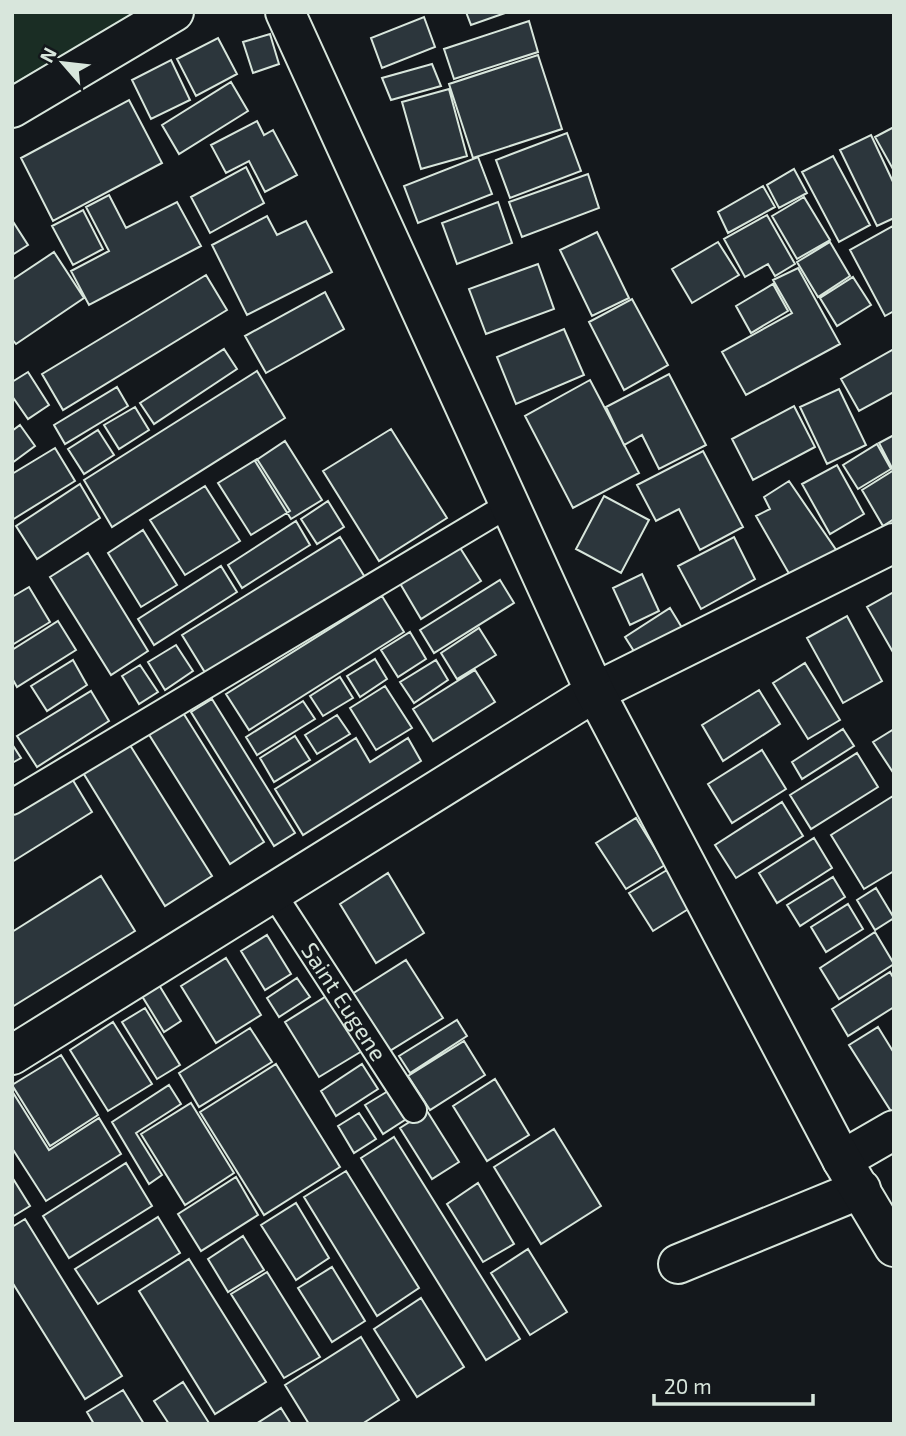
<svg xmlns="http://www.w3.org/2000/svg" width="906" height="1436" viewBox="0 0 906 1436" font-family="'Exo 2',sans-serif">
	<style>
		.green { fill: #1a2d24; stroke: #939e99; stroke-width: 2 }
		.building { fill: #2c363c; stroke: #d8e6dc; stroke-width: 2 }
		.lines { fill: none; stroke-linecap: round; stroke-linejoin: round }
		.service-casing { stroke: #d8e6dc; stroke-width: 28 }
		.minor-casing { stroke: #d8e6dc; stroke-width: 42 }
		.tertiary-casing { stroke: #d8e6dc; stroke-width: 42 }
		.service { stroke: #14181c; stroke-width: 24 }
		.minor { stroke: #14181c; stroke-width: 38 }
		.tertiary { stroke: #14181c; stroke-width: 38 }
		.labels { text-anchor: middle; stroke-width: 5; stroke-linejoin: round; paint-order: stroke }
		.street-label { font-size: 23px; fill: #d8e6dc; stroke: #14181c }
	</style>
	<rect width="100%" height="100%" fill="#14181c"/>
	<path class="green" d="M12 12H137L12 85Z"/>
	<path class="building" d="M466 12H508L471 25Z
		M424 17 435 47 382 68 371 38Z
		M529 21 538 52 454 79 444 49Z
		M270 34 279 64 253 73 243 42Z
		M218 38 237 74 196 96 177 59Z
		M538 55 562 129 473 158 449 84Z
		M171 60 190 100 151 119 132 80Z
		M432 64 441 86 391 100 382 78Z
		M231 82 248 111 179 154 162 125Z
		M449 89 467 156 421 169 402 102Z
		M129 100 162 163 53 221 21 158Z
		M257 121 264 135 273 130 297 175 265 192 249 161 226 173 211 145Z
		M894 127V171L875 137Z
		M567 133 581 171 510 198 496 160Z
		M871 135 894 184V218L877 226 840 150Z
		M833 156 870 225 839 242 802 172Z
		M478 157 492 194 418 223 404 186Z
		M246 167 264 203 210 233 191 197Z
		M794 169 807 193 779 208 767 185Z
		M588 174 599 208 522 237 509 202Z
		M763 186 775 207 728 233 718 212Z
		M109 195 126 228 177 202 201 246 89 305 71 271 109 251 86 207Z
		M804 197 830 240 797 259 772 216Z
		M498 202 512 243 457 264 442 223Z
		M83 210 103 249 73 265 52 226Z
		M767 215 795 264 775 276 768 264 745 277 724 239Z
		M267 216 277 235 306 221 332 272 247 315 212 245Z
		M12 220 28 245 12 255Z
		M893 226 894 311 885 316 850 250Z
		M597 232 629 298 592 316 560 250Z
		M718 242 739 275 692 303 672 269Z
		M830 242 850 276 818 297 797 262Z
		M54 252 84 298 16 344 12 339V280Z
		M538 264 554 309 486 334 469 289Z
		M798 268 840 344 746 395 722 352 792 313 773 280Z
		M206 275 227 310 63 410 42 374Z
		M853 277 871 305 837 326 820 298Z
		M773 284 788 311 751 333 736 306Z
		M325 292 344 329 266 373 245 336Z
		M632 299 668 365 624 390 589 322Z
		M564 329 584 375 516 404 497 357Z
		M224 349 237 369 154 424 140 403Z
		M894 349V392L859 411 841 379Z
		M257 371 285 418 112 527 84 480Z
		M28 372 49 405 28 419 12 396V382Z
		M669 374 706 445 659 469 642 435 624 445 606 407Z
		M590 380 639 473 573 508 525 416Z
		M117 387 128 406 65 444 54 425Z
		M839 389 866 445 827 464 800 407Z
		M794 406 815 447 753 480 732 439Z
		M135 407 149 430 119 449 104 425Z
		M20 425 35 446 12 463V431Z
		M391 429 447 518 379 561 323 471Z
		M98 430 114 455 84 474 68 449Z
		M894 435V467L892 468 879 443Z
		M285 441 322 500 291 519 255 461Z
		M877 444 891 469 858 489 843 465Z
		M55 448 75 481 12 520V474Z
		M703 451 743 527 700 550 679 509 656 521 637 485Z
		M257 459 290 511 251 535 218 483Z
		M837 465 864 514 830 534 802 484Z
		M894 470V519L883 526 862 490Z
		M789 481 841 557 795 584 756 516 770 509 764 497Z
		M80 484 100 518 37 559 16 526Z
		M205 486 240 541 185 575 150 520Z
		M604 496 649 520 621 573 576 549Z
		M328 501 344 527 317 544 301 519Z
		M296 521 310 545 242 588 228 565Z
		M143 530 177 585 141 607 108 553Z
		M340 537 366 579 209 679 182 635Z
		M734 537 755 579 701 609 678 566Z
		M457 543 481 581 421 619 398 580Z
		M88 553 148 651 111 675 50 577Z
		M221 566 237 592 154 645 138 619Z
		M642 574 659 611 630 625 613 588Z
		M500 580 514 603 434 653 420 630Z
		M29 587 50 622 12 645V597Z
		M894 592V654L867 607Z
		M382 596 404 632 249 730 226 694Z
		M670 608 687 636 642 664 625 637Z
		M847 616 882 681 843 703 807 638Z
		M58 621 76 650 17 687 12 678V650Z
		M479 628 496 655 457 679 441 653Z
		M410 632 426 659 398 677 381 650Z
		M176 645 193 671 165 690 148 662Z
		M375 659 387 679 360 697 347 676Z
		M73 660 87 685 47 711 31 686Z
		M436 660 448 680 414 703 400 682Z
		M805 663 840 720 808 739 773 683Z
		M140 665 158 692 139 704 122 676Z
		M475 670 495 702 433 741 413 709Z
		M340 677 353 698 323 716 310 696Z
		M385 686 412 728 376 750 350 708Z
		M759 690 780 724 723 761 702 725Z
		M91 691 109 721 37 767 17 736Z
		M212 699 295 833 274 846 191 712Z
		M303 701 315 719 257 755 246 737Z
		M182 711 264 842 230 864 148 733Z
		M337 715 350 734 317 754 305 735Z
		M843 729 854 746 802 779 792 762Z
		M894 729V774L873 742Z
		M295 736 310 760 274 782 260 758Z
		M356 738 370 762 408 738 421 761 303 835 275 789Z
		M128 742 212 876 165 906 82 771Z
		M12 744 21 758 12 763Z
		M762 750 786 789 732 823 708 784Z
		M857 753 878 787 811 829 790 795Z
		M71 777 92 812 12 862V814Z
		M893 796 894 871 864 889 831 835Z
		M782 802 803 836 736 878 715 845Z
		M636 818 665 865 626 889 596 843Z
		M814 838 832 868 777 903 759 873Z
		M667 870 690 908 653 931 629 893Z
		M388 873 424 933 376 963 340 904Z
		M101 876 135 931 12 1007V932Z
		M833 877 845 897 800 926 787 905Z
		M876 888 894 918 875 930 857 900Z
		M848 904 863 929 826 952 811 927Z
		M875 932 894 964 839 999 820 968Z
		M267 935 291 974 265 990 241 951Z
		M226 958 261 1015 216 1043 181 986Z
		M406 960 443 1018 388 1052 352 994Z
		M151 972 181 1021 164 1032 134 983Z
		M890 972 894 979V1007L848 1036 832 1009Z
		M297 978 310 997 279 1017 267 998Z
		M333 992 367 1048 319 1077 285 1022Z
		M145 1008 180 1065 157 1079 122 1022Z
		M457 1020 467 1036 410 1073 399 1056Z
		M113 1022 152 1084 108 1111 70 1050Z
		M878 1027 894 1053V1116L849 1045Z
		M250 1028 272 1062 199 1107 179 1073Z
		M464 1041 485 1075 430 1110 408 1076Z
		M61 1055 98 1115 50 1146 12 1085Z
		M276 1064 340 1167 264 1215 200 1112Z
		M362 1064 378 1089 336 1116 321 1091Z
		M495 1079 529 1135 487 1161 453 1106Z
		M169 1085 181 1104 136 1133 162 1175 149 1184 112 1122Z
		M393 1088 411 1116 383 1134 365 1105Z
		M12 1091 49 1150 99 1118 121 1154 46 1201 12 1148Z
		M191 1103 234 1173 185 1205 141 1134Z
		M427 1111 459 1162 432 1179 400 1128Z
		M359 1113 376 1139 354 1153 338 1126Z
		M554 1129 601 1206 541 1244 494 1167Z
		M394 1137 520 1339 486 1360 361 1158Z
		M126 1163 152 1206 69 1258 43 1216Z
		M346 1171 419 1288 377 1316 304 1197Z
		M12 1177 30 1206 12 1217Z
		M236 1177 258 1215 201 1251 178 1214Z
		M478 1183 514 1244 483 1262 447 1204Z
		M296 1203 329 1258 296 1280 261 1225Z
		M158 1217 180 1253 98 1304 75 1269Z
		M25 1219 122 1376 85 1399 12 1282V1227Z
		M243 1236 264 1270 228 1292 208 1259Z
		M528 1249 567 1312 530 1335 491 1273Z
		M189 1259 266 1382 215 1414 139 1291Z
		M332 1267 365 1321 332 1342 298 1288Z
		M267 1272 320 1357 284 1378 231 1294Z
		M421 1298 464 1367 417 1397 374 1329Z
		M361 1337 399 1400 362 1424H309L285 1385Z
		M183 1382 209 1423 208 1424H169L154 1401Z
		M123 1390 144 1424H94L87 1412Z
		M281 1408 291 1424H256Z"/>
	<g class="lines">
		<defs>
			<g id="service">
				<path d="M12 802 510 504"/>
				<path id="s1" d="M273 893 414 1110"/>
			</g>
			<path id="minor" d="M12 108 174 12
				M12 1055 595 692 894 543
				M842 1160 894 1130
				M678 1264 861 1189"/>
			<path id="tertiary" d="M285 12 595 692 842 1160 894 1247"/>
		</defs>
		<use href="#service" class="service-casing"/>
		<use href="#minor" class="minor-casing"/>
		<use href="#tertiary" class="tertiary-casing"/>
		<use href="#service" class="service"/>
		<use href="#minor" class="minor"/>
		<use href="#tertiary" class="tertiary"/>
	</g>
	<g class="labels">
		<g class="street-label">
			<text dy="8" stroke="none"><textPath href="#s1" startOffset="130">Saint Eugene</textPath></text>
		</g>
	</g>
	<rect width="906" height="1436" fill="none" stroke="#d8e6dc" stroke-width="28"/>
	<g transform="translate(63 63) rotate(298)" stroke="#14181c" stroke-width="5" paint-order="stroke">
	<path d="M0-5L12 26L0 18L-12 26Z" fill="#d8e6dc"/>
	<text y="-10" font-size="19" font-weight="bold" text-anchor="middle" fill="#d8e6dc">N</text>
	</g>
	<path d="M654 1394v10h159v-10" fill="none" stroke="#d8e6dc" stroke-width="3.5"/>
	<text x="664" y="1394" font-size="21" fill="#d8e6dc" stroke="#14181c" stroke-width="5" paint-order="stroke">20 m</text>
</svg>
